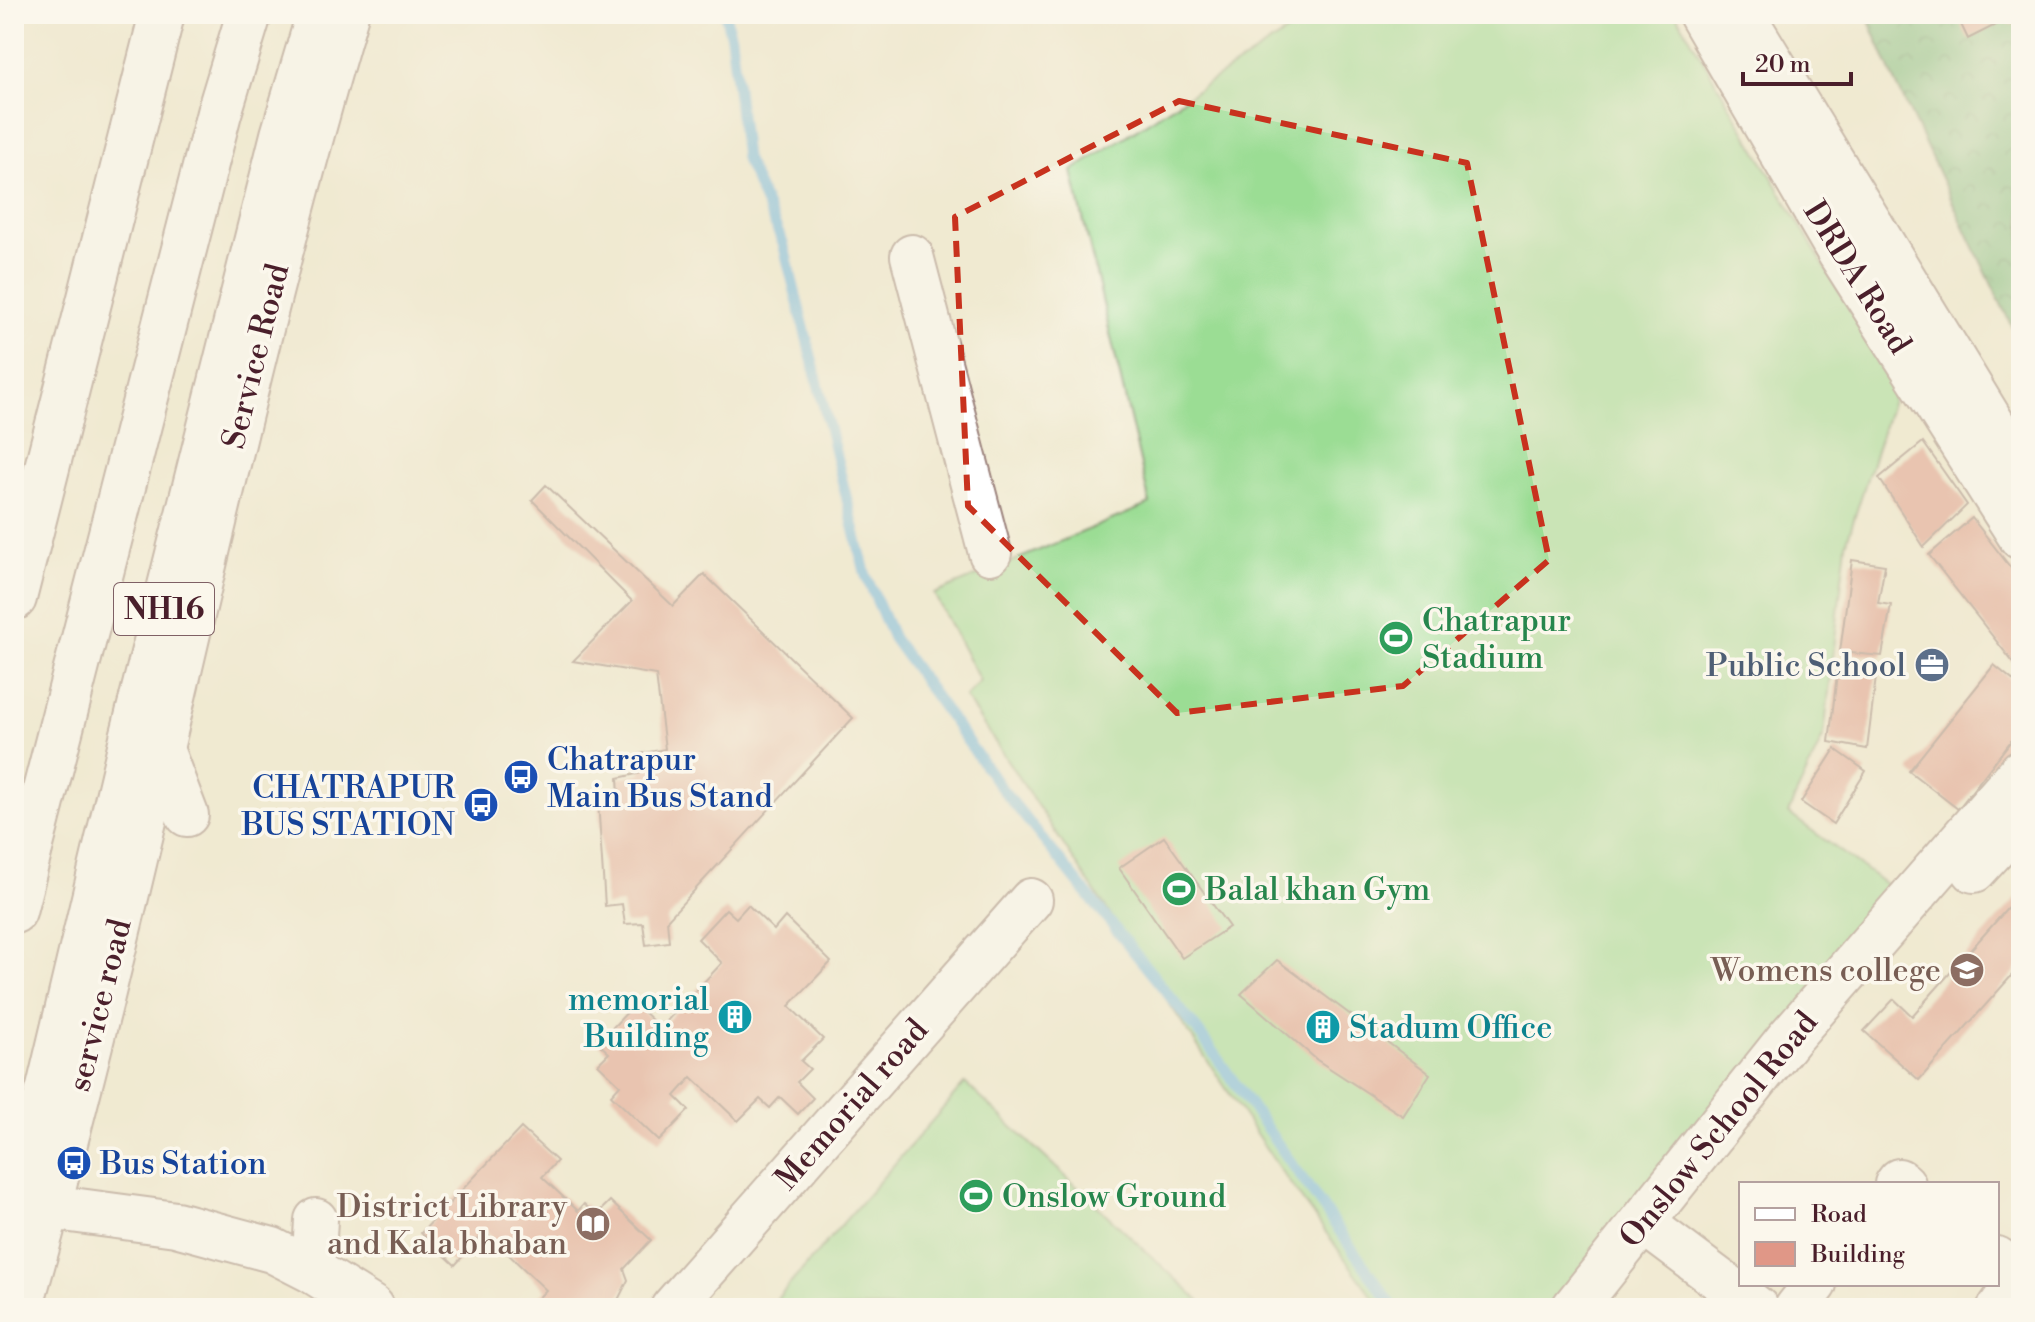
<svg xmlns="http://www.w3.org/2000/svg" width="2035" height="1322" viewBox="0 0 2035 1322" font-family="'Libre Bodoni',serif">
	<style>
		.forest { fill: url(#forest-crowns); stroke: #636e54; stroke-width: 2 }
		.garden { fill: #9bdd94; stroke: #727e60; stroke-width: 2 }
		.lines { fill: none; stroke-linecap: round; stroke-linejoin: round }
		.stream { stroke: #6bb6e4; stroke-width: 11 }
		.building { fill: #e09787 }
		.street-casing { stroke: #9d847e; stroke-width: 46 }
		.secondary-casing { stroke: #9d847e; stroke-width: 48 }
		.highway-casing { stroke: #9d847e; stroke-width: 48 }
		.street { stroke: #fff; stroke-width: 42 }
		.secondary { stroke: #fff; stroke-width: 44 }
		.highway { stroke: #fff; stroke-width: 44 }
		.marked { fill: none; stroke: #c8321e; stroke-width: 6; stroke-dasharray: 16 10; stroke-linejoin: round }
		.labels { text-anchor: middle; stroke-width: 7; stroke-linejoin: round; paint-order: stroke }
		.shield { fill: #fbf7ec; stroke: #7f6065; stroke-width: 2 }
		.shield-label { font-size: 30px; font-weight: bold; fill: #4a1f2b }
		.street-label { font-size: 32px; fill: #4a1f2b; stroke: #fbf7ec }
		.leisure-label { font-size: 32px; fill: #27864d; stroke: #fbf7ec; text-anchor: start }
		.service-label { font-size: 32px; fill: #4e5e75; stroke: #fbf7ec; text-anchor: end }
		.transit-label { font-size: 32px; fill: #164399; stroke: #fbf7ec; text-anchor: start }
		.education-label { font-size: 32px; fill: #785e54; stroke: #fbf7ec; text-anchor: end }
		.culture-label { font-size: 32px; fill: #0d838f; stroke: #fbf7ec; text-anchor: end }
	</style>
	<defs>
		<pattern id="forest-crowns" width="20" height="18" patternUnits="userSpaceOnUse" patternTransform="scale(2)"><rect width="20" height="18" fill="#7cbc7e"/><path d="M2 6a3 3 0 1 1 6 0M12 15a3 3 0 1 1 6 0" fill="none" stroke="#689867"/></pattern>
	</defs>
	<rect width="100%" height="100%" fill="#fbf7ec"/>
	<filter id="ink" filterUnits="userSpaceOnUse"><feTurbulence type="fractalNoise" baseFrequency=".0125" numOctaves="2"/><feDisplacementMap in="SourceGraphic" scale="16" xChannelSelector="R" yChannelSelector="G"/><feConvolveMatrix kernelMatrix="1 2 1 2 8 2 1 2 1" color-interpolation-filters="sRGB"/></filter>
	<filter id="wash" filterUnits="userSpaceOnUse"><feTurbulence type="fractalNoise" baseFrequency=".006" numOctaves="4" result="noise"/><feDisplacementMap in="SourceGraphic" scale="32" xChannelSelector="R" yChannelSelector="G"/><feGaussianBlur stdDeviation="1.8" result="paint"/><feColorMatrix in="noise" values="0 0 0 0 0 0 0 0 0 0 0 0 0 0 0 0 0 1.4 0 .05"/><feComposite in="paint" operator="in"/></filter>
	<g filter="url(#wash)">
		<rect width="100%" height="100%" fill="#f0ead1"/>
		<path class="forest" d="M1866 14H2021V346L1893 77Z"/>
		<path class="garden" d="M1315 14H1676L1896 388 1846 544 1824 735 1788 813 1889 887 1651 1200 1561 1308H1381L1281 1171 965 697 980 681 934 594 1150 504 1072 171Z
			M965 1083 1207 1308H769Z"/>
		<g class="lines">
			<path class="stream" d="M725 14 731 37 745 158 783 243 866 576 893 638 998 784 1198 1031 1394 1308"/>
		</g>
		<g id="blocks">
			<path class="building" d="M1956 14H2021V21L2012 25 2003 21 1968 39Z
				M1923 442 1967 505 1924 547 1879 478Z
				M546 485 673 606 704 574 853 718 667 920 669 942 646 945 643 923 625 924 622 904 605 906 598 801 619 795 618 778 641 773 639 754 665 749 656 675 573 661 632 601 532 500Z
				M1972 518 2021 581V662L2016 666 1929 555Z
				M1852 560 1885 565 1878 603 1891 605 1882 656 1840 652Z
				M1994 665 2021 687V728L1958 809 1909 771Z
				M1838 666 1877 669 1867 749 1829 742Z
				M1835 749 1866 771 1833 824 1801 802Z
				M1164 837 1229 927 1182 958 1119 868Z
				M2021 893V965L1919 1080 1864 1031 1894 999 1912 1016Z
				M748 905 774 930 785 917 831 962 789 1006 823 1039 801 1061 810 1069 797 1082 813 1098 798 1114 780 1097 770 1108 760 1099 738 1121 692 1077 675 1096 689 1110 659 1141 611 1095 620 1085 598 1064 609 1053 598 1043 635 1004 660 1028 722 963 698 939 726 909 736 918Z
				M1277 960 1430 1074 1403 1116 1317 1060 1241 994Z
				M521 1128 557 1161 542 1177 578 1211 584 1204 596 1215 610 1201 651 1240 624 1269 628 1280 615 1306 529 1308 546 1290 485 1232 455 1265 421 1233Z"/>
		</g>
	</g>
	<g filter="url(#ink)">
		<use href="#blocks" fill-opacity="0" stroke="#9d847e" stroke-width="2"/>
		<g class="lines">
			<defs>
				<path id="street" d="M912 256 990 553
					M160 744 187 815
					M1896 1184 1899 1180 1904 1184
					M1642 1222 1757 1308
					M1997 1258 2021 1277 1999 1308
					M313 1271 316 1220
					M672 1308 1031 900
					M1796 1308 1815 1284"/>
				<path id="secondary" d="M1701 14 1840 253 2021 537
					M1742 14 2021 471
					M14 598 162 14
					M1974 870 2021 819
					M49 1207 176 1224 272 1250 313 1271 372 1308
					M20 1308C142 880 220 441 346 14
					M1574 1308 1789 1038 2021 772"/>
				<path id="highway" d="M14 911 219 113 249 14
					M14 1206 49 1088 132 738 283 135 319 14"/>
			</defs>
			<use href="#street" class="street-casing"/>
			<use href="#secondary" class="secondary-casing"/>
			<use href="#highway" class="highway-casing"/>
			<use href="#street" class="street"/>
			<use href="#secondary" class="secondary"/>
			<use href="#highway" class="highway"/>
		</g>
	</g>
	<path d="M0 0H2035V1322H0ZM1179 101 1467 163 1549 560 1403 686 1177 713 968 506 955 217Z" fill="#f0ead1" fill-opacity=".55" fill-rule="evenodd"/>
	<path class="marked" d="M1179 101 1467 163 1549 560 1403 686 1177 713 968 506 955 217Z"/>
	<defs>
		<symbol id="stadium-disc" viewBox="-11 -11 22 22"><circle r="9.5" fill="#2e9e5b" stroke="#fbf7ec"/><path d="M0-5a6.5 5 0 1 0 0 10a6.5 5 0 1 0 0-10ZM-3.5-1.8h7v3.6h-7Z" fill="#fff"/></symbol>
		<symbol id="office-disc" viewBox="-11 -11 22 22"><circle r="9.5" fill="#5c6f8a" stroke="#fbf7ec"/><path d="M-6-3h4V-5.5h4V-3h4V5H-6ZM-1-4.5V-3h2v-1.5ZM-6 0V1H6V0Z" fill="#fff"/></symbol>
		<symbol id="bus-disc" viewBox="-11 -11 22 22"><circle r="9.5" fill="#1a4fb4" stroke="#fbf7ec"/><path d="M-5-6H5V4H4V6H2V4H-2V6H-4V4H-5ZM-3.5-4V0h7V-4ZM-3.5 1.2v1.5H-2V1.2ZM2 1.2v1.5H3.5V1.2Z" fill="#fff"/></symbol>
		<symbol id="university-disc" viewBox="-11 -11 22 22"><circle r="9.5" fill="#8d6e63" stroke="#fbf7ec"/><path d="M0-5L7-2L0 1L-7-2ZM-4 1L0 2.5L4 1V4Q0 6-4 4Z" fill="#fff"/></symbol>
		<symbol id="building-disc" viewBox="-11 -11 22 22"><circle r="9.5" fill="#0f9aa8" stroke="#fbf7ec"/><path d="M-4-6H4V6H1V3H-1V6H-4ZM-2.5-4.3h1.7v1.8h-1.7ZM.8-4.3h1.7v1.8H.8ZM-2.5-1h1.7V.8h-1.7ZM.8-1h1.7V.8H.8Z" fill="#fff"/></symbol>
		<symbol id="library-disc" viewBox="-11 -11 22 22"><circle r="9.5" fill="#8d6e63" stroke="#fbf7ec"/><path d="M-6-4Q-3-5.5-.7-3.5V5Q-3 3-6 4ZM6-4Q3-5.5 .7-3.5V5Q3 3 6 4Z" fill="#fff"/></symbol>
	</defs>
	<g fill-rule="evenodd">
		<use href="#stadium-disc" x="1376" y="618" width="40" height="40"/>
		<use href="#office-disc" x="1912" y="645" width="40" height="40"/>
		<use href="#bus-disc" x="501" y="757" width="40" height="40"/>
		<use href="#bus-disc" x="461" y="785" width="40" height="40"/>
		<use href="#stadium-disc" x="1159" y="869" width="40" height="40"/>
		<use href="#university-disc" x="1947" y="950" width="40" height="40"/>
		<use href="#building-disc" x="715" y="997" width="40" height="40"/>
		<use href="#building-disc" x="1303" y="1007" width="40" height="40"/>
		<use href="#bus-disc" x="54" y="1143" width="40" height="40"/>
		<use href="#stadium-disc" x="956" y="1176" width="40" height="40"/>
		<use href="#library-disc" x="573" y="1204" width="40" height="40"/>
	</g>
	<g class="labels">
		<rect class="shield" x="114" y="583" width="100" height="52" rx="6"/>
		<g class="shield-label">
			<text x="164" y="619">NH16</text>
		</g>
		<g class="street-label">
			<text transform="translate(1858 277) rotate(58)" y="11">DRDA Road</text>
			<text transform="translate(255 356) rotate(-76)" y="11">Service Road</text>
			<text transform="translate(99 1005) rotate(-76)" y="11">service road</text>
			<text transform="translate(851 1104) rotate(-49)" y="11">Memorial road</text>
			<text transform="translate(1718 1129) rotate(-51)" y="11">Onslow School Road</text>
		</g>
		<g class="leisure-label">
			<text x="1422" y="631">Chatrapur<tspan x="1422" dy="37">Stadium</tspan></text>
			<text x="1205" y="900">Balal khan Gym</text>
			<text x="1002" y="1207">Onslow Ground</text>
		</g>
		<g class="service-label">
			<text x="1906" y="676">Public School</text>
		</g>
		<g class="transit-label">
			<text x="547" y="770">Chatrapur<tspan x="547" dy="37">Main Bus Stand</tspan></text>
			<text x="455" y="798" text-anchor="end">CHATRAPUR<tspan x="455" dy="37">BUS STATION</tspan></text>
			<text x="100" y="1174">Bus Station</text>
		</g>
		<g class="education-label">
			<text x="1941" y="981">Womens college</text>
			<text x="567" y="1217">District Library<tspan x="567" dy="37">and Kala bhaban</tspan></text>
		</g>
		<g class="culture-label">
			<text x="709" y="1010">memorial<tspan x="709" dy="37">Building</tspan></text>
			<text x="1349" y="1038" text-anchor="start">Stadum Office</text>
		</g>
	</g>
	<rect width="2035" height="1322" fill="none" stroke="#fbf7ec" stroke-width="48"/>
	<rect x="1739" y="1182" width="260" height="104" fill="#fbf7ec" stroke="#b4a19f" stroke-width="2"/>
	<rect x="1755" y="1208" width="40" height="12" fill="#ffffff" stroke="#b4a19f" stroke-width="2"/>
	<text x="1811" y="1222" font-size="24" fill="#4a1f2b">Road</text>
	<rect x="1755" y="1242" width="40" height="24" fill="#e09787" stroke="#b4a19f" stroke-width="2"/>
	<text x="1811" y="1262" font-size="24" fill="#4a1f2b">Building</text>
	<path d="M1743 72v12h108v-12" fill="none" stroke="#4a1f2b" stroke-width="4"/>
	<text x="1755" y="72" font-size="24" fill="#4a1f2b" stroke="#fbf7ec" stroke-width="6" paint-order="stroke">20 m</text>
</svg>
